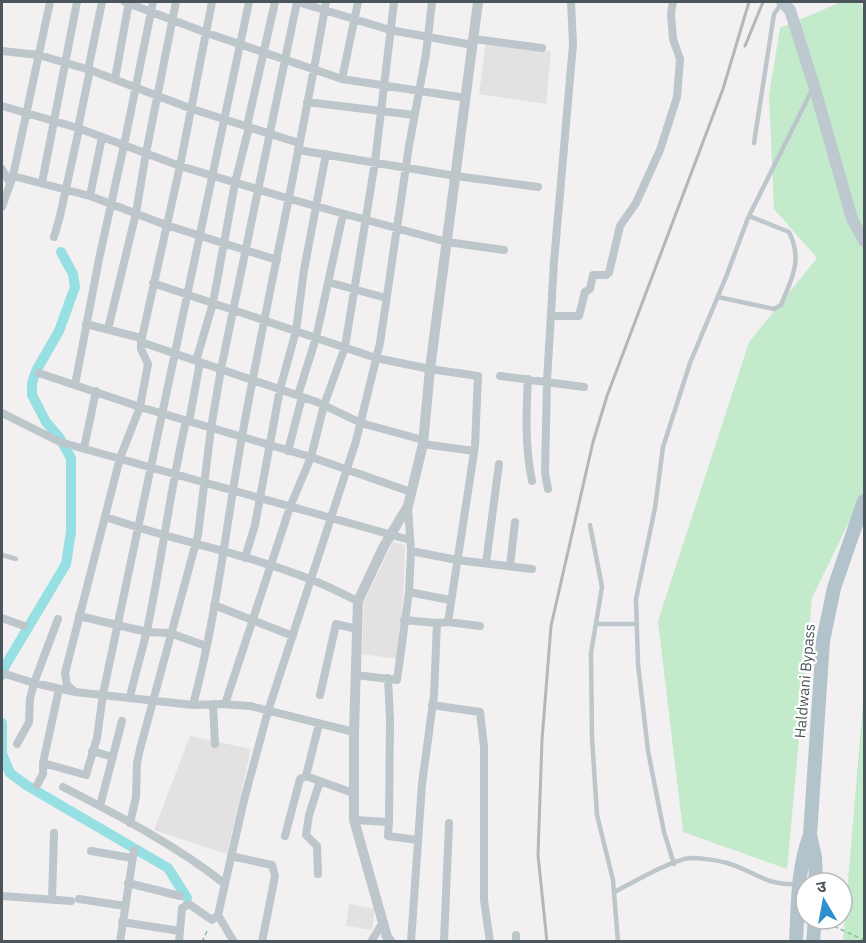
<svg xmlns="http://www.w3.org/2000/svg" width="866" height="943" viewBox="0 0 866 943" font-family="'IBM Plex Sans','Noto Sans Devanagari',sans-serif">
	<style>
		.education { fill: #e3e1e2 }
		.green { fill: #c4eacc }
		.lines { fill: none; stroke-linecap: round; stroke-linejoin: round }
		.canal { stroke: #96dfe2; stroke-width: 10 }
		.path { stroke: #80c597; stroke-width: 1.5; stroke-dasharray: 4.5 3; stroke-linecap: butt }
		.service { stroke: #bdc6cb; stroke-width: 4.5 }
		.minor { stroke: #bdc6cb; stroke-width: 8 }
		.tertiary { stroke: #bdc6cb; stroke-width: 10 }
		.secondary { stroke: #bec9cf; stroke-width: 12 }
		.primary { stroke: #b3c3cb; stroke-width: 14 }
		.rail { stroke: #b3b7b9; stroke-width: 3 }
		.labels { text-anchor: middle; stroke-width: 4.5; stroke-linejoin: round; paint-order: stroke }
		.street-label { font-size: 15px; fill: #4a565b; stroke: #fff }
	</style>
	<rect width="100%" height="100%" fill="#f2f0f1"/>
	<path class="education" d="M486 43 551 51 546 104 479 94Z
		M393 542 405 545 404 582 398 659 362 654 364 602Z
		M190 736 251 749 227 854 154 830Z
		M349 904 375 909 372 930 346 926Z"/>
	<path class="green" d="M841 2H861L864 16V491L812 598 787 869 683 832 658 621 749 342 817 258 774 209 769 95 780 28Z
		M864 691V941H843Z"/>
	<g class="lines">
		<path class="canal" d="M2 675 5 666 66 564 71 532V458L59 437 46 422 32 395V383L36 371 59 331 75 287 73 274 61 252
			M2 723V754L10 773 26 785 168 868 187 898"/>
		<path class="path" d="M827 923 864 940
			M202 942 208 929"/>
		<path class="service" d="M754 143 774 14 782 3
			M718 297 774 309 781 305C792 278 803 260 789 232L749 216
			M590 525 602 587 591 653 592 738 597 815 613 880 618 942
			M2 555 16 559
			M596 624H637
			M674 864 664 832 648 751 638 664 636 599 655 508 663 447 690 363 726 277 748 218 812 90
			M614 892C632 883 671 860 690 858 700 858 717 860 727 863 755 871 765 886 797 884"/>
		<path class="minor" d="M125 2 207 33 342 79 466 98
			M298 2 390 30 473 45
			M474 39 542 48
			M2 51 39 55 90 70 192 109 299 143
			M88 70 102 2
			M115 79 129 2
			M342 79 358 2
			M307 102 414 115
			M2 106 78 128 180 166 290 199 447 242 504 250
			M247 126 275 2
			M78 128 90 70
			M298 150 456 176 538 187
			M2 169 10 183
			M13 176 90 196 166 225 277 260
			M42 183 77 2
			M90 196 102 137
			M2 207 13 176 50 2
			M54 237 60 216 79 129
			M328 282 386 298
			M153 283 376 358 430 369 478 376 475 446 448 622 437 623 434 695 422 784 411 942
			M551 316H579L585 292 590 289 593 275H606L609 273 620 226 636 203 660 150 677 97 680 59 673 39 671 13 673 2
			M86 324 141 338
			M108 329 136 213 146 153 176 2
			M141 342 317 402 361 423 423 440
			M196 361 213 303 235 183 249 127
			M39 373 140 407 311 457 411 492
			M500 376 584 387
			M528 379C526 413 525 447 532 481
			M75 385 99 259 124 145 153 2
			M298 395 316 338 343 214
			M2 413 60 442 410 540
			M189 422 200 362
			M423 444 474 451
			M84 448 96 391
			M288 451 302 397
			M548 489 545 473 547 381 554 262 573 44 571 2
			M408 507 411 551 457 560 532 569
			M106 517C174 541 245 553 312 580 328 586 343 594 358 601
			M411 551 409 592 450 600
			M245 558 255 525 280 389 296 331 304 270 326 154
			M486 563 499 464
			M510 566 515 522
			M214 605 293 636
			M79 616 147 632 170 633 206 646
			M2 618 24 626
			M404 620 437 623
			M448 622 480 626
			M2 673 34 683 75 692 193 705 221 704 250 706 354 732
			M356 675 397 680 409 592
			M388 678 390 720 389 822
			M59 689 43 763 86 775 97 738 103 694 249 2
			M75 692 67 685 65 673 120 458 140 407 148 364 141 349V342L180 166 212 2
			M320 695 336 624 357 629
			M130 697C135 674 142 652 147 630 162 560 170 490 186 421
			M213 704 215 744
			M225 704 290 507 311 457 324 405 345 347 375 162 394 2
			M193 705C218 612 227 515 245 420 271 280 302 142 326 2
			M432 705 480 712 484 747V900L490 942
			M17 744 29 722 30 699 34 683 58 619
			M92 751 113 757
			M306 776 353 793
			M37 785 43 774V763
			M63 787C119 816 176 845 225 884
			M100 806 122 721
			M354 820 389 822 388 836 418 840
			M130 823 136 797 137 763 140 749 198 535 211 428 221 369 297 2
			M285 836 300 779 306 776 319 724
			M91 851 132 858
			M231 856 272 865 275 876 262 942
			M318 874 317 846 306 835 309 815 320 781
			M128 883 180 896
			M2 896 71 901
			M79 899 125 906
			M52 900 54 833
			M122 922 180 931
			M120 942 134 850
			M179 942 182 908 189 904 212 920 218 915
			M234 942 218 915 244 800 268 711 356 441 380 343 409 146 426 54 432 2
			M371 942 383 922
			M444 942 449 823
			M516 942V935"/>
		<path class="tertiary" d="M391 942 387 937 354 820V732L358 601 384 546 408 506 423 444 430 369 478 2"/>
		<path class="secondary" d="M782 2 790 10 814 86 852 219 864 241"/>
		<path class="primary" d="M810 835 815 857 816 883
			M796 942C798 905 797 869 810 835L823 641 834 588 864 501
			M813 942 815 919"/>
		<path class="rail" d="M745 46 763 2
			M547 942 538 855 542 740 551 626 593 442 607 396 723 89 749 2"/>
	</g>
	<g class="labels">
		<g class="street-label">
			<text transform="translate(805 681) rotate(-85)" y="5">Haldwani Bypass</text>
		</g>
	</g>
	<rect width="866" height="943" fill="none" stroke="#4a565b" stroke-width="6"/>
	<g transform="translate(824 901) rotate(350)"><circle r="28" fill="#ffffff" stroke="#b7bbbd" stroke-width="1.5"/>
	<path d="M0-4.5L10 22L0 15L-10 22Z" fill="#2e8fce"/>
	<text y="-9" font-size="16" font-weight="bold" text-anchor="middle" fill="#4a565b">उ</text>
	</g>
</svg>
